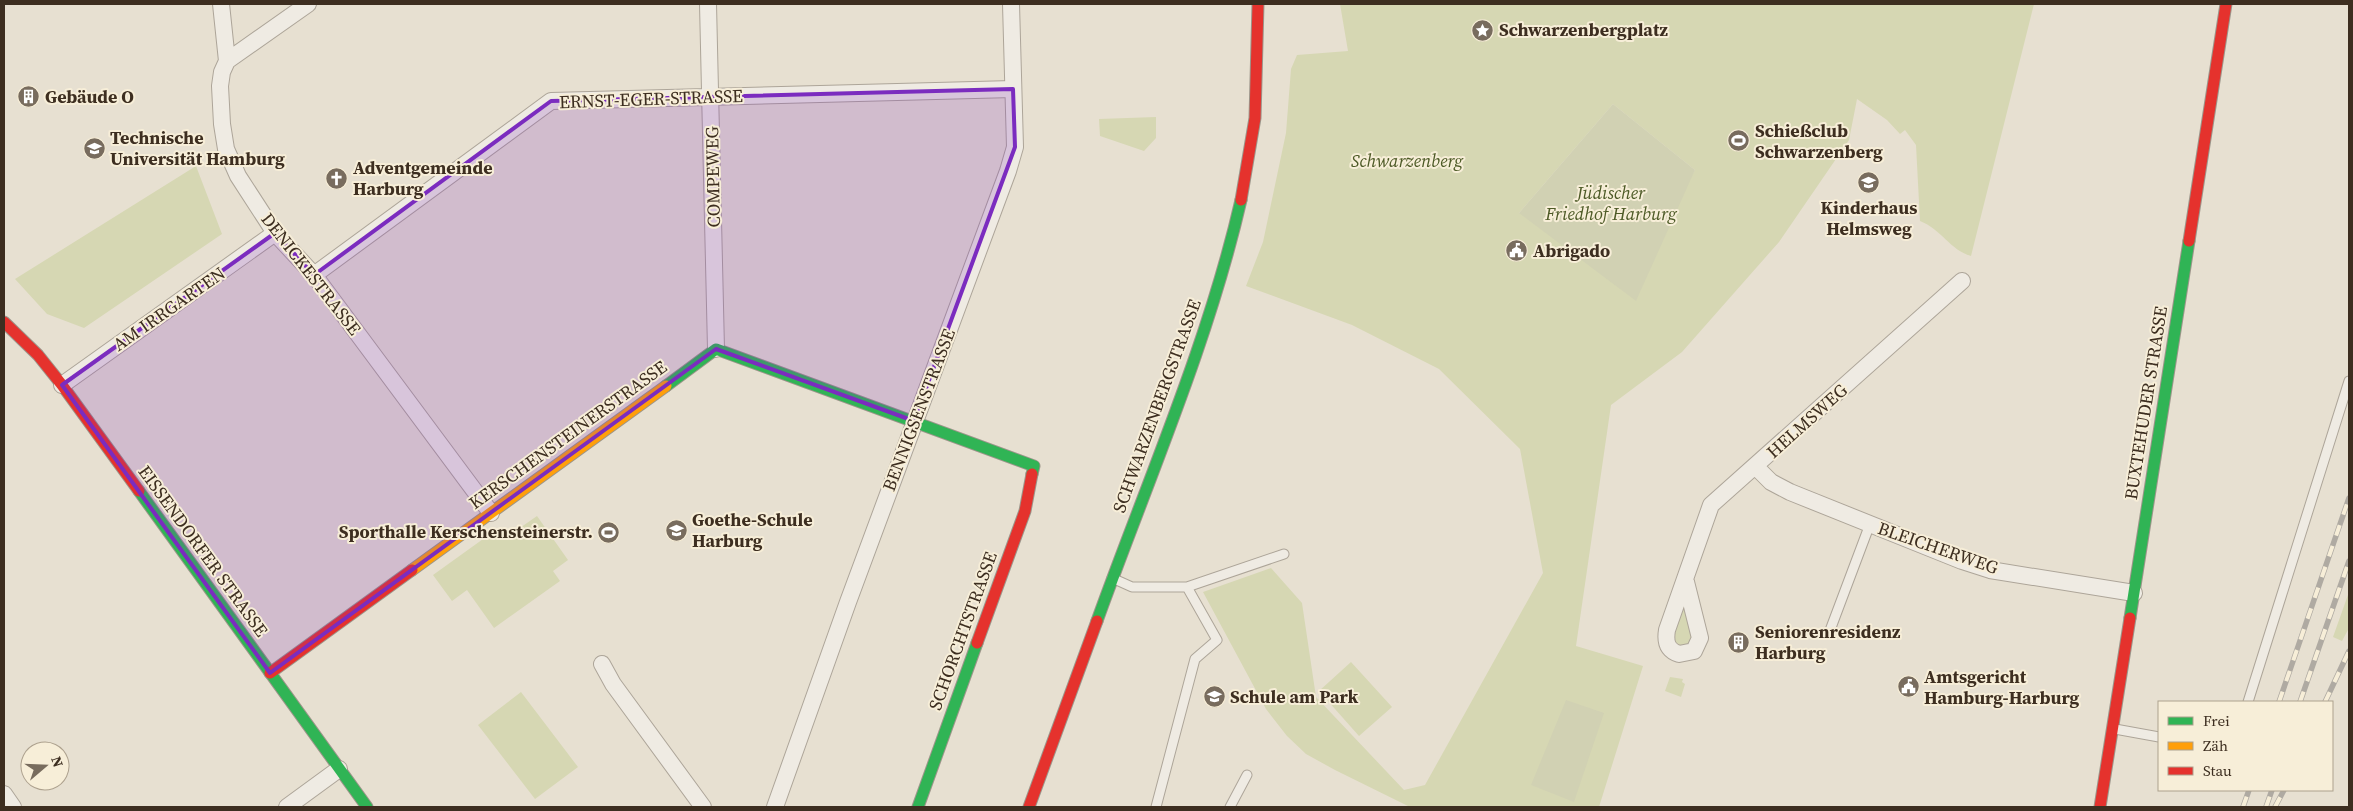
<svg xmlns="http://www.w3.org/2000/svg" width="2353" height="811" viewBox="0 0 2353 811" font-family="'Source Serif 4',serif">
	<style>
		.green { fill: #d6d7b3; fill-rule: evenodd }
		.cemetery { fill: #d1d1b3 }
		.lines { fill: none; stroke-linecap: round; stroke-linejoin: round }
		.lane-casing { stroke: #ada599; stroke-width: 11 }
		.street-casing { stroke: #ada599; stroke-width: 18 }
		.fast-casing { stroke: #9c958a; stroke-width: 13 }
		.slow-casing { stroke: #9c958a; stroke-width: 13 }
		.jam-casing { stroke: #9c958a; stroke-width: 13 }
		.lane { stroke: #efebe3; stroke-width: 9 }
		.street { stroke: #efebe3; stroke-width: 16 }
		.fast { stroke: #30b455; stroke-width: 11 }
		.slow { stroke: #ff9f0a; stroke-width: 11 }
		.jam { stroke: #e5322d; stroke-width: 11 }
		.rail-casing { stroke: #afaaa2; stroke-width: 5.5 }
		.rail { stroke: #f7eed8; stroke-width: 4; stroke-dasharray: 11; stroke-linecap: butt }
		.marked { fill: #7b2cbf; fill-opacity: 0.2; stroke: #7b2cbf; stroke-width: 4; stroke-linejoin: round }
		.labels { text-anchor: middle; stroke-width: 4; stroke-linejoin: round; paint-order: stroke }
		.poi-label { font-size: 18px; font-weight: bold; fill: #3d2e20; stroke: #f7eed8; text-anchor: start }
		.street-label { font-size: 18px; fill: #3d2e20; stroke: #f7eed8 }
		.park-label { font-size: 18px; font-style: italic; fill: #4d5a26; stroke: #f7eed8 }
	</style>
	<rect width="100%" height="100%" fill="#e7e0d1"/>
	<path class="green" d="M1340 4H2034L1971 256C1950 250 1941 229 1920 221L1916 145 1905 130 1900 134 1887 120 1857 99 1849 140 1779 242 1682 352 1611 405 1576 646 1643 666 1599 807H1410L1335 770 1306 754 1287 736 1266 709 1203 592 1271 568 1302 603 1316 697 1404 790 1425 785 1543 573 1520 449 1439 369 1352 325 1246 286 1263 242 1286 133 1291 69 1297 55 1348 51ZM1613 104 1695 170 1687 184 1519 213Z
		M1156 117V138L1144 151 1100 136 1099 119Z
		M196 166 222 234 84 328 47 314 15 279Z
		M537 516 568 560 553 571 560 581 494 628 467 590 452 601 433 575 497 529 504 539Z
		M2349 592V628L2342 641 2333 637Z
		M1684 603 1693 634 1688 646H1678L1672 639Z
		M1351 662 1392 707 1359 736 1319 691Z
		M1670 677 1683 679 1682 682 1685 684 1681 697 1665 691Z
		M521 692 578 767 535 799 478 725Z"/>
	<path class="cemetery" d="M1613 104 1695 170 1636 301 1519 213Z
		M1566 700 1604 713 1574 802 1531 785Z"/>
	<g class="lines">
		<defs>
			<path id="lane" d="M1112 578 1132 587H1187L1217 640 1195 659 1156 807
				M1187 587 1284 554
				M1829 633 1870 524
				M2248 702 2349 381
				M2115 729 2159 737
				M1230 807 1247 775"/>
			<path id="street" d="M221 4 227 61 222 72 220 86 222 124 226 149 238 176 275 233 314 275 491 513
				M708 4 716 349
				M227 61 308 4
				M314 275 551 101 1013 89
				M62 385 275 233
				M1756 467 1771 482 1790 492 1962 561 1990 570 2134 593
				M1686 582 1700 638 1694 651 1679 654C1667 650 1665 642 1667 630L1711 505 1962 281
				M602 664 613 684 703 807
				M4 794 13 807
				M287 807 339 769
				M775 807 848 602 1008 171 1015 147 1011 4"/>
			<path id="fast" d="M666 386 716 349 1034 466 1032 474
				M139 491 367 807
				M2130 618 2189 241
				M1097 621C1147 482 1208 344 1241 200
				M918 807 977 643"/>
			<path id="slow" d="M412 570 666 386"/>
			<path id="jam" d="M1241 200 1255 118 1258 4
				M2189 241 2226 4
				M4 322 38 355 62 385 139 491
				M977 643 1025 511 1032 474
				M270 673 412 570
				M1029 807 1097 621
				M2100 807 2130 618"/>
		</defs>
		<use href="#lane" class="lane-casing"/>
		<use href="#street" class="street-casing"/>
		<use href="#fast" class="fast-casing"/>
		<use href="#slow" class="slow-casing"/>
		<use href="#jam" class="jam-casing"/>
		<use href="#lane" class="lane"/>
		<use href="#street" class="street"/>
		<use href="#fast" class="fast"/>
		<use href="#slow" class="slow"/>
		<use href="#jam" class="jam"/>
		<defs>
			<path id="rail" d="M2279 702 2349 498
				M2300 702 2349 561
				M2325 702 2349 651
				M2243 807 2249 790
				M2266 807 2272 790
				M2275 807 2284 790"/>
		</defs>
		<use href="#rail" class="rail-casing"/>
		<use href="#rail" class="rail"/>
	</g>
	<path class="marked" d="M1013 89 1015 147 914 421 716 349 270 673 62 385 275 233 314 275 551 101Z"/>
	<defs>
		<symbol id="sight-disc" viewBox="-11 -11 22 22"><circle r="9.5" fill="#786c5e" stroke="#f7eed8"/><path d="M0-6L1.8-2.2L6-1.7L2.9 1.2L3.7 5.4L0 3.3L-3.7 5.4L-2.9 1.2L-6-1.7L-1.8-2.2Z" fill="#fff"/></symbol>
		<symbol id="building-disc" viewBox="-11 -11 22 22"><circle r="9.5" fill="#786c5e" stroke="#f7eed8"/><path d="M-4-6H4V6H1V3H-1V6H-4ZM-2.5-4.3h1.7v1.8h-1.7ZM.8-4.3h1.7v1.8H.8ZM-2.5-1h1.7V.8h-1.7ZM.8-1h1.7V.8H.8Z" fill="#fff"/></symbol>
		<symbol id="stadium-disc" viewBox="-11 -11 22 22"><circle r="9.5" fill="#786c5e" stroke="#f7eed8"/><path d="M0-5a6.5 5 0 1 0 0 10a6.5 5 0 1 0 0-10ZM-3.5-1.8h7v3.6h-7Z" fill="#fff"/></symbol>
		<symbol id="university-disc" viewBox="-11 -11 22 22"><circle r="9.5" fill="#786c5e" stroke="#f7eed8"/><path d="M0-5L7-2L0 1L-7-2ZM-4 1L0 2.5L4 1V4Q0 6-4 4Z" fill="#fff"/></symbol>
		<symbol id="church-disc" viewBox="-11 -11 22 22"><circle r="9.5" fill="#786c5e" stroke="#f7eed8"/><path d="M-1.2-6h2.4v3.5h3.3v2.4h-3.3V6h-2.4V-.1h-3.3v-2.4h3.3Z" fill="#fff"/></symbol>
		<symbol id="school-disc" viewBox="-11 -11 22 22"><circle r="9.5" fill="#786c5e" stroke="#f7eed8"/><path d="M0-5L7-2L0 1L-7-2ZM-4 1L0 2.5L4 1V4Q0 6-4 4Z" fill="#fff"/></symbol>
		<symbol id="civic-disc" viewBox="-11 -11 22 22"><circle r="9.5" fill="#786c5e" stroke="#f7eed8"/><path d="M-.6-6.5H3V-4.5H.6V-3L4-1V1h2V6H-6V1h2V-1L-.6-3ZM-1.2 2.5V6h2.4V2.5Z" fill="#fff"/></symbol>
	</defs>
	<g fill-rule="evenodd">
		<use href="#sight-disc" x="1470" y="18" width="25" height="25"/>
		<use href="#building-disc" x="16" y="84" width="25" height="25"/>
		<use href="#stadium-disc" x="1726" y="128" width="25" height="25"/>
		<use href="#university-disc" x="82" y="136" width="25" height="25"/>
		<use href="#church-disc" x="324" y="166" width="25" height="25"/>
		<use href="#school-disc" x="1856" y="170" width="25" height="25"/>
		<use href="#civic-disc" x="1504" y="238" width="25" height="25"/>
		<use href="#school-disc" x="664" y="518" width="25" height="25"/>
		<use href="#stadium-disc" x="596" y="520" width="25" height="25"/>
		<use href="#building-disc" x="1726" y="630" width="25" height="25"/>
		<use href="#civic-disc" x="1896" y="674" width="25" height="25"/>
		<use href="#school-disc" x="1202" y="684" width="25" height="25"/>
	</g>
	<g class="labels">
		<g class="poi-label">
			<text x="1499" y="36">Schwarzenbergplatz</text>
			<text x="45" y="103">Gebäude O</text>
			<text x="1755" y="137">Schießclub<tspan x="1755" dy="21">Schwarzenberg</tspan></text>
			<text x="110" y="144">Technische<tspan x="110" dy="21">Universität Hamburg</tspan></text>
			<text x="353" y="174">Adventgemeinde<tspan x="353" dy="21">Harburg</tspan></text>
			<text x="1869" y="214" text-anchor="middle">Kinderhaus<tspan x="1869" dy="21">Helmsweg</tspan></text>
			<text x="1533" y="257">Abrigado</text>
			<text x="692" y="526">Goethe-Schule<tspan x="692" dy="21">Harburg</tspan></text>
			<text x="593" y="538" text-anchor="end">Sporthalle Kerschensteinerstr.</text>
			<text x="1755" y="638">Seniorenresidenz<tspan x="1755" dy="21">Harburg</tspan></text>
			<text x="1924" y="683">Amtsgericht<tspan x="1924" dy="21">Hamburg-Harburg</tspan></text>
			<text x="1230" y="703">Schule am Park</text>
		</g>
		<g class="street-label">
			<text transform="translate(651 99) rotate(-2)" y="6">ERNST-EGER-STRASSE</text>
			<text transform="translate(713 177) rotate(-91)" y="6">COMPEWEG</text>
			<text transform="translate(311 274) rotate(52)" y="6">DENICKESTRASSE</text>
			<text transform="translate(169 309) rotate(-35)" y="6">AM IRRGARTEN</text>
			<text transform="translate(2146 403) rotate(-81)" y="6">BUXTEHUDER STRASSE</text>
			<text transform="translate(1157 406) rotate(-70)" y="6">SCHWARZENBERGSTRASSE</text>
			<text transform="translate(919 410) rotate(-69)" y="6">BENNIGSENSTRASSE</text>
			<text transform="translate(1807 421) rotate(-42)" y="6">HELMSWEG</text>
			<text transform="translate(568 435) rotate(-36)" y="6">KERSCHENSTEINERSTRASSE</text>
			<text transform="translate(1938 548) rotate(19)" y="6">BLEICHERWEG</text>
			<text transform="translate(203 551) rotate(54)" y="6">EISSENDORFER STRASSE</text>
			<text transform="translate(963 631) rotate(-70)" y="6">SCHORCHTSTRASSE</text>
		</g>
		<g class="park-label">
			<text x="1407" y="167">Schwarzenberg</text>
			<text x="1611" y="199">Jüdischer<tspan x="1611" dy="21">Friedhof Harburg</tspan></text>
		</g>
	</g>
	<rect width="2353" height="811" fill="none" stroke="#3d2e20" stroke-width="10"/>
	<rect x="2158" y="701" width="175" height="90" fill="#f7eed8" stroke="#ada18e"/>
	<rect x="2168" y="717" width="25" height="8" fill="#30b455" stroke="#ada18e"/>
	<text x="2203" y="726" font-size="15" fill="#3d2e20">Frei</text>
	<rect x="2168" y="742" width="25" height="8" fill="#ff9f0a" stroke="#ada18e"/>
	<text x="2203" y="751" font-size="15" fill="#3d2e20">Zäh</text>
	<rect x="2168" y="767" width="25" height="8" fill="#e5322d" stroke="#ada18e"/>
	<text x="2203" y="776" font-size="15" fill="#3d2e20">Stau</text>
	<g transform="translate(45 766) rotate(71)"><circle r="24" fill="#f7eed8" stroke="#ada18e"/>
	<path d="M0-4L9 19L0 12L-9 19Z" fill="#786c5e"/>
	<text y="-8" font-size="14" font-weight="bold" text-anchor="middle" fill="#3d2e20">N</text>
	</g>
</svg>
